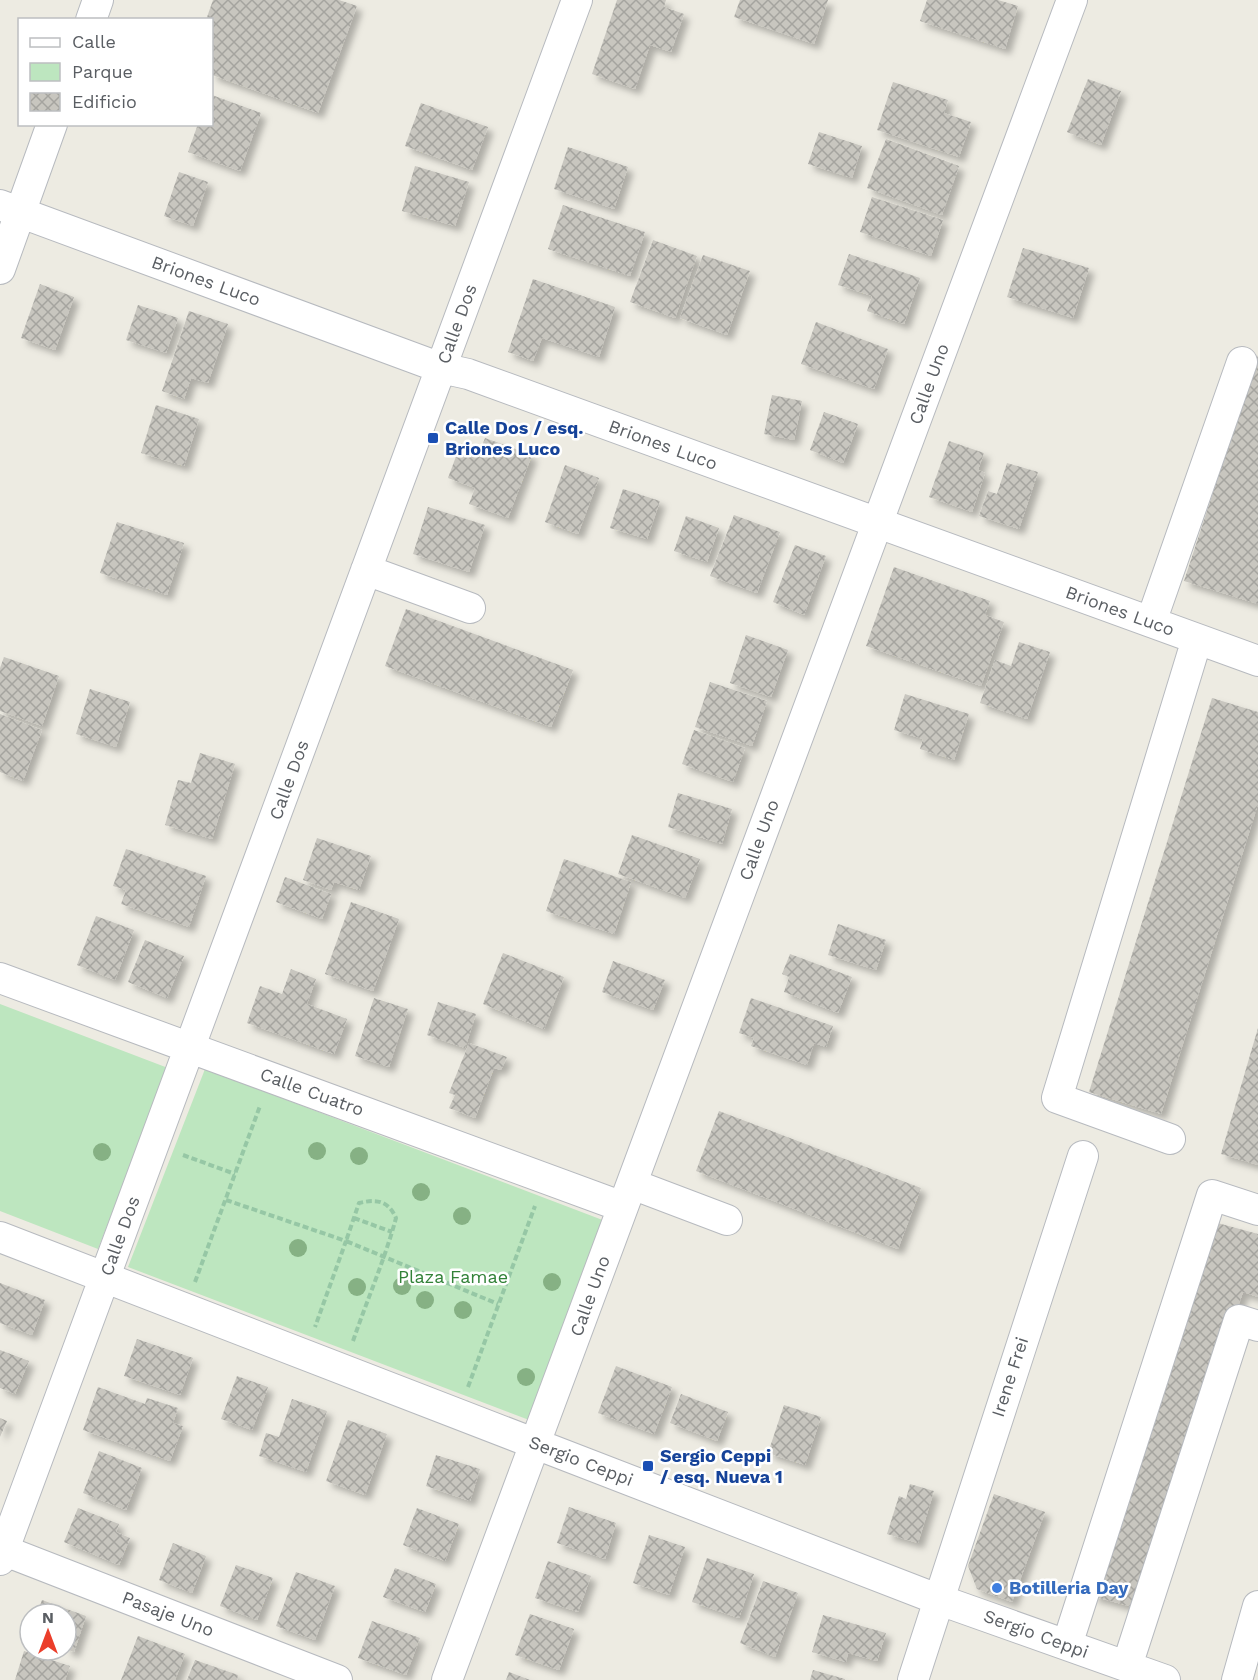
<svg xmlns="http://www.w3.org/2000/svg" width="1258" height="1680" viewBox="0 0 1258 1680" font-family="'Work Sans',sans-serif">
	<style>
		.green { fill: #bde6bf }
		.building { fill: url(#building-cross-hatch); filter: url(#shadow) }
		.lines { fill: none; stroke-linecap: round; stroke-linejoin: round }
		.minor-casing { stroke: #b7babf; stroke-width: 32 }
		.path { stroke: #96c7a5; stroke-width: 4; stroke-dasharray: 6 3; stroke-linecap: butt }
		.minor { stroke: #fff; stroke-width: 30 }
		.tree { fill: #86b184 }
		.transit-dot { fill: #1a4fb4; stroke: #fff; stroke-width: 2 }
		.shop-dot { fill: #3f7fe0; stroke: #fff; stroke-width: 2 }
		.labels { text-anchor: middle; stroke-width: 5; stroke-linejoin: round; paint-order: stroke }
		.street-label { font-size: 18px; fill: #5a5e63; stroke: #fff }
		.transit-label { font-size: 18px; font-weight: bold; fill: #164399; stroke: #fff; text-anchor: start }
		.park-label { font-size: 18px; fill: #328238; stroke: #fff }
		.shop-label { font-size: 18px; font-weight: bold; fill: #366cbe; stroke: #fff; text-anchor: start }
	</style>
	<defs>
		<pattern id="building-cross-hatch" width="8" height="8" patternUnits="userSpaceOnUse" patternTransform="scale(1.5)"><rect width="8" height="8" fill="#c8c6bf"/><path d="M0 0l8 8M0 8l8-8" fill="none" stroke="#a5a49f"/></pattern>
		<filter id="shadow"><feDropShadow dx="5.5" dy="5.5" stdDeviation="3" flood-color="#0004"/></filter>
	</defs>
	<rect width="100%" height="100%" fill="#edebe2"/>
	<path class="green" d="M0 1004 168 1068 98 1249 0 1211Z
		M205 1069 613 1224 537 1423 128 1267Z"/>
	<path class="building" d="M213 0H339L357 6 318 113 212 75V20H206Z
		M617 0H666L664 7 684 14 671 52 650 45 635 89 592 74Z
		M740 0H828L814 44 734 17Z
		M927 0H998L1018 6 1005 49 920 21Z
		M1088 79 1121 91 1101 145 1067 132Z
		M893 82 948 100 944 113 971 122 959 157 877 130Z
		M212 95 261 113 240 171 188 152 198 124H212Z
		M421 103 488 127 472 170 405 146Z
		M819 132 862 146 852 178 808 164Z
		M886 139 959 166 942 215 867 188Z
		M568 147 628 167 614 209 554 189Z
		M415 166 469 182 455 226 402 211Z
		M179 172 208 182 193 226 164 216Z
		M872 197 943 220 931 256 860 232Z
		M563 205 645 232 630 276 548 249Z
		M653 240 697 256 675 318 630 302Z
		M1023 248 1089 268 1073 318 1007 297Z
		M849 254 920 278 904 324 867 311 872 296 838 285Z
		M703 255 750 271 727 335 680 318Z
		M533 279 615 307 599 357 542 338 533 361 508 352Z
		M40 284 74 297 55 350 21 338Z
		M138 305 178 318 166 353 126 340Z
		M189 311 228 324 208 383 191 378 184 399 162 391Z
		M816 322 888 349 874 389 801 364Z
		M1258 355V604L1184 581Z
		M772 395 802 401 794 440 764 434Z
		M156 405 199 419 184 466 141 453Z
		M824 412 858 424 843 463 810 450Z
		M485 438 532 455 508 518 469 504 475 488 448 478 461 443 480 451Z
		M949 441 984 453 978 470 985 473 972 512 929 497Z
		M1007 463 1038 472 1019 529 979 516 988 491 997 494Z
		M565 465 599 478 578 534 545 522Z
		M623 489 660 501 647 539 610 528Z
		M428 507 485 525 469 572 413 554Z
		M734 515 780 532 757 593 710 576Z
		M686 516 719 528 707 562 674 551Z
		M117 522 184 543 167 595 100 573Z
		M795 545 826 556 804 615 773 602Z
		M894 567 990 601 985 615 1004 622 981 686 866 646Z
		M406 609 573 670 551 727 385 666Z
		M746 635 788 650 771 697 730 683Z
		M1019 642 1050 652 1027 719 980 703 995 660 1011 666Z
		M4 657 59 676 42 726 0 711V668Z
		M710 682 767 701 752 746 695 727Z
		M90 689 130 702 116 747 76 734Z
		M905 694 969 714 954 760 920 749 923 739 894 730Z
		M1212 698 1258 712V804L1161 1114 1089 1092Z
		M0 714 42 730 23 781 0 772Z
		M694 730 745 748 733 782 682 764Z
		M200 753 235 764 212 839 165 825 178 780 191 783Z
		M678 793 732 809 722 844 668 827Z
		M632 835 700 859 685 898 618 874Z
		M317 838 371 856 359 890 334 882 331 890 303 880Z
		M126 849 206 876 189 927 121 904 126 890 113 886Z
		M564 859 631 882 614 934 546 911Z
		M285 877 331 894 322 919 276 902Z
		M351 902 399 919 373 991 325 974Z
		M96 916 134 930 115 980 77 965Z
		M838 924 886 940 876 970 828 955Z
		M145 940 184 956 167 998 128 982Z
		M503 953 564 977 544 1029 483 1004Z
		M790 954 852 977 838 1013 784 992 789 977 782 974Z
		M613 961 665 980 653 1010 602 992Z
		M291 969 316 979 307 1004 347 1019 334 1054 247 1023 260 986 282 994Z
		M374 998 408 1009 389 1067 355 1056Z
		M751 998 833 1026 826 1047 814 1043 807 1065 751 1046 754 1038 739 1033Z
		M438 1002 476 1014 465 1048 427 1035Z
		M1258 1028V1165L1221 1154Z
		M469 1043 507 1057 501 1070 494 1068 475 1118 449 1108 455 1095 449 1093Z
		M719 1111 921 1188 898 1249 696 1171Z
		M1214 1222 1258 1234V1297L1243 1292 1140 1609 1092 1596Z
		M0 1283 45 1300 32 1335 0 1323Z
		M137 1339 193 1358 180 1395 124 1376Z
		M0 1350 29 1361 15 1394 0 1388Z
		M616 1366 672 1387 654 1434 598 1413Z
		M237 1376 268 1387 252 1430 221 1419Z
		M98 1387 145 1404 147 1398 178 1408 173 1423 183 1426 170 1461 83 1430Z
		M681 1394 728 1412 717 1441 670 1423Z
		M292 1399 327 1411 306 1472 259 1456 266 1433 279 1437Z
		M784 1405 821 1417 805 1465 768 1453Z
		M0 1418 7 1421 0 1437Z
		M348 1420 387 1434 365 1495 326 1481Z
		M99 1451 142 1468 126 1510 83 1493Z
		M436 1455 480 1469 470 1501 426 1486Z
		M910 1484 934 1491 918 1543 887 1534 899 1496 906 1499Z
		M994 1494 1045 1512 1012 1602 977 1589 968 1566Z
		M569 1507 616 1523 605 1559 557 1543Z
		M78 1508 119 1524 116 1532 130 1538 119 1565 64 1542Z
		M417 1508 459 1524 445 1561 403 1545Z
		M649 1535 685 1547 669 1595 633 1583Z
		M173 1543 206 1556 192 1593 159 1580Z
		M707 1558 754 1574 739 1618 692 1602Z
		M548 1561 591 1576 578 1612 535 1598Z
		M236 1565 273 1578 257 1620 220 1606Z
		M395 1568 436 1584 425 1612 383 1597Z
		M296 1572 335 1586 315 1640 276 1626Z
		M763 1581 798 1593 775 1657 740 1643Z
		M42 1600 86 1616 74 1652 66 1649V1614H37Z
		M530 1614 574 1629 559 1670 515 1655Z
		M823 1615 886 1633 877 1661 848 1653 846 1662 812 1652Z
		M372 1621 420 1638 406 1675 358 1658Z
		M138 1636 185 1654 175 1680H121Z
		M24 1651 70 1666 65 1680H15Z
		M195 1660 238 1675 237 1680H187Z
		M813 1670 845 1679V1680H810Z
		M509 1672 530 1680H506Z"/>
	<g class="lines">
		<defs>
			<path id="minor" d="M91 20 98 0
				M0 205 441 368 468 374 1258 661
				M0 269 52 124
				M366 570 470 608
				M1151 622 1242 362
				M0 978 623 1207
				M1170 1139 1057 1098 1197 639
				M632 1184 727 1220
				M0 1237 937 1599 1165 1680
				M0 1549 337 1680
				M0 1560 577 0
				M1067 1645 1212 1195 1258 1210
				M1127 1666 1239 1320 1258 1326
				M447 1680 1072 0
				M913 1680 1083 1156
				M1237 1680 1258 1606"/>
		</defs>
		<use href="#minor" class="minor-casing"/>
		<path class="path" d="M183 1155 235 1174
			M226 1200 346 1241 315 1327
			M354 1218 392 1232
			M195 1282 260 1106
			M353 1341C367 1300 385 1259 396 1218 388 1200 376 1199 359 1203L346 1241 498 1304
			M468 1387 535 1206"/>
		<use href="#minor" class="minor"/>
	</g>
	<g class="tree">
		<circle cx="317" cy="1151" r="9"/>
		<circle cx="102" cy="1152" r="9"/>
		<circle cx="359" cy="1156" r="9"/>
		<circle cx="421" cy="1192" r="9"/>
		<circle cx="462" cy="1216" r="9"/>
		<circle cx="298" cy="1248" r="9"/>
		<circle cx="552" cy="1282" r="9"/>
		<circle cx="402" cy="1286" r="9"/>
		<circle cx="357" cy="1287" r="9"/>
		<circle cx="425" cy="1300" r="9"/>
		<circle cx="463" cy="1310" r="9"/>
		<circle cx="526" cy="1377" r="9"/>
	</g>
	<g class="transit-dot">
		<rect x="427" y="432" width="12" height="12" rx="3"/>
		<rect x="642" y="1460" width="12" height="12" rx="3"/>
	</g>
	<circle class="shop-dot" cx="997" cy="1588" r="6"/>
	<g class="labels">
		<g class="street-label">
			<text transform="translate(206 281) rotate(20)" y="6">Briones Luco</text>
			<text transform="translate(457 324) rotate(-70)" y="6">Calle Dos</text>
			<text transform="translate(929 384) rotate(-70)" y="6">Calle Uno</text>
			<text transform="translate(663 445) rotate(20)" y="6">Briones Luco</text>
			<text transform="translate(1120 611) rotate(20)" y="6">Briones Luco</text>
			<text transform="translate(289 780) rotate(-70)" y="6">Calle Dos</text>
			<text transform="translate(759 840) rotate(-70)" y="6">Calle Uno</text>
			<text transform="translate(312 1092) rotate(20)" y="6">Calle Cuatro</text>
			<text transform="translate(120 1236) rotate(-70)" y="6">Calle Dos</text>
			<text transform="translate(590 1296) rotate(-70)" y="6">Calle Uno</text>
			<text transform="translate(1010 1377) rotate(-72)" y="6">Irene Frei</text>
			<text transform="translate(581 1461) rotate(21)" y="6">Sergio Ceppi</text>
			<text transform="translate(168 1614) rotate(21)" y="6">Pasaje Uno</text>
			<text transform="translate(1036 1634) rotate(20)" y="6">Sergio Ceppi</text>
		</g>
		<g class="transit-label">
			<text x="445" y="434">Calle Dos / esq.<tspan x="445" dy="21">Briones Luco</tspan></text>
			<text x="660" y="1462">Sergio Ceppi<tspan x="660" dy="21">/ esq. Nueva 1</tspan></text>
		</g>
		<g class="park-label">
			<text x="453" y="1283">Plaza Famae</text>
		</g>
		<g class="shop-label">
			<text x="1009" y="1594">Botilleria Day</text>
		</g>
	</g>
	<rect x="18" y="18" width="195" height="108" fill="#ffffff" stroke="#bdbfc1" stroke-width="1.5"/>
	<rect x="30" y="38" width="30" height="9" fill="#ffffff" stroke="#bdbfc1" stroke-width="1.5"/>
	<text x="72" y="48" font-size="18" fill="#5a5e63">Calle</text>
	<rect x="30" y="63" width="30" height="18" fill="#bde6bf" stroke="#bdbfc1" stroke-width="1.5"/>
	<text x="72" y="78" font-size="18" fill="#5a5e63">Parque</text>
	<rect x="30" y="93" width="30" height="18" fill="url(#building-cross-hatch)" stroke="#bdbfc1" stroke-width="1.5"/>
	<text x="72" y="108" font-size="18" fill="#5a5e63">Edificio</text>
	<g transform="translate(48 1632)"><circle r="28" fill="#ffffff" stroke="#bdbfc1" stroke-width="1.5"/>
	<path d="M0-4.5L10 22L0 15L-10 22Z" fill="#eb3e2a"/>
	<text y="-9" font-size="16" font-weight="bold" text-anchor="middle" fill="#5a5e63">N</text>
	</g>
</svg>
